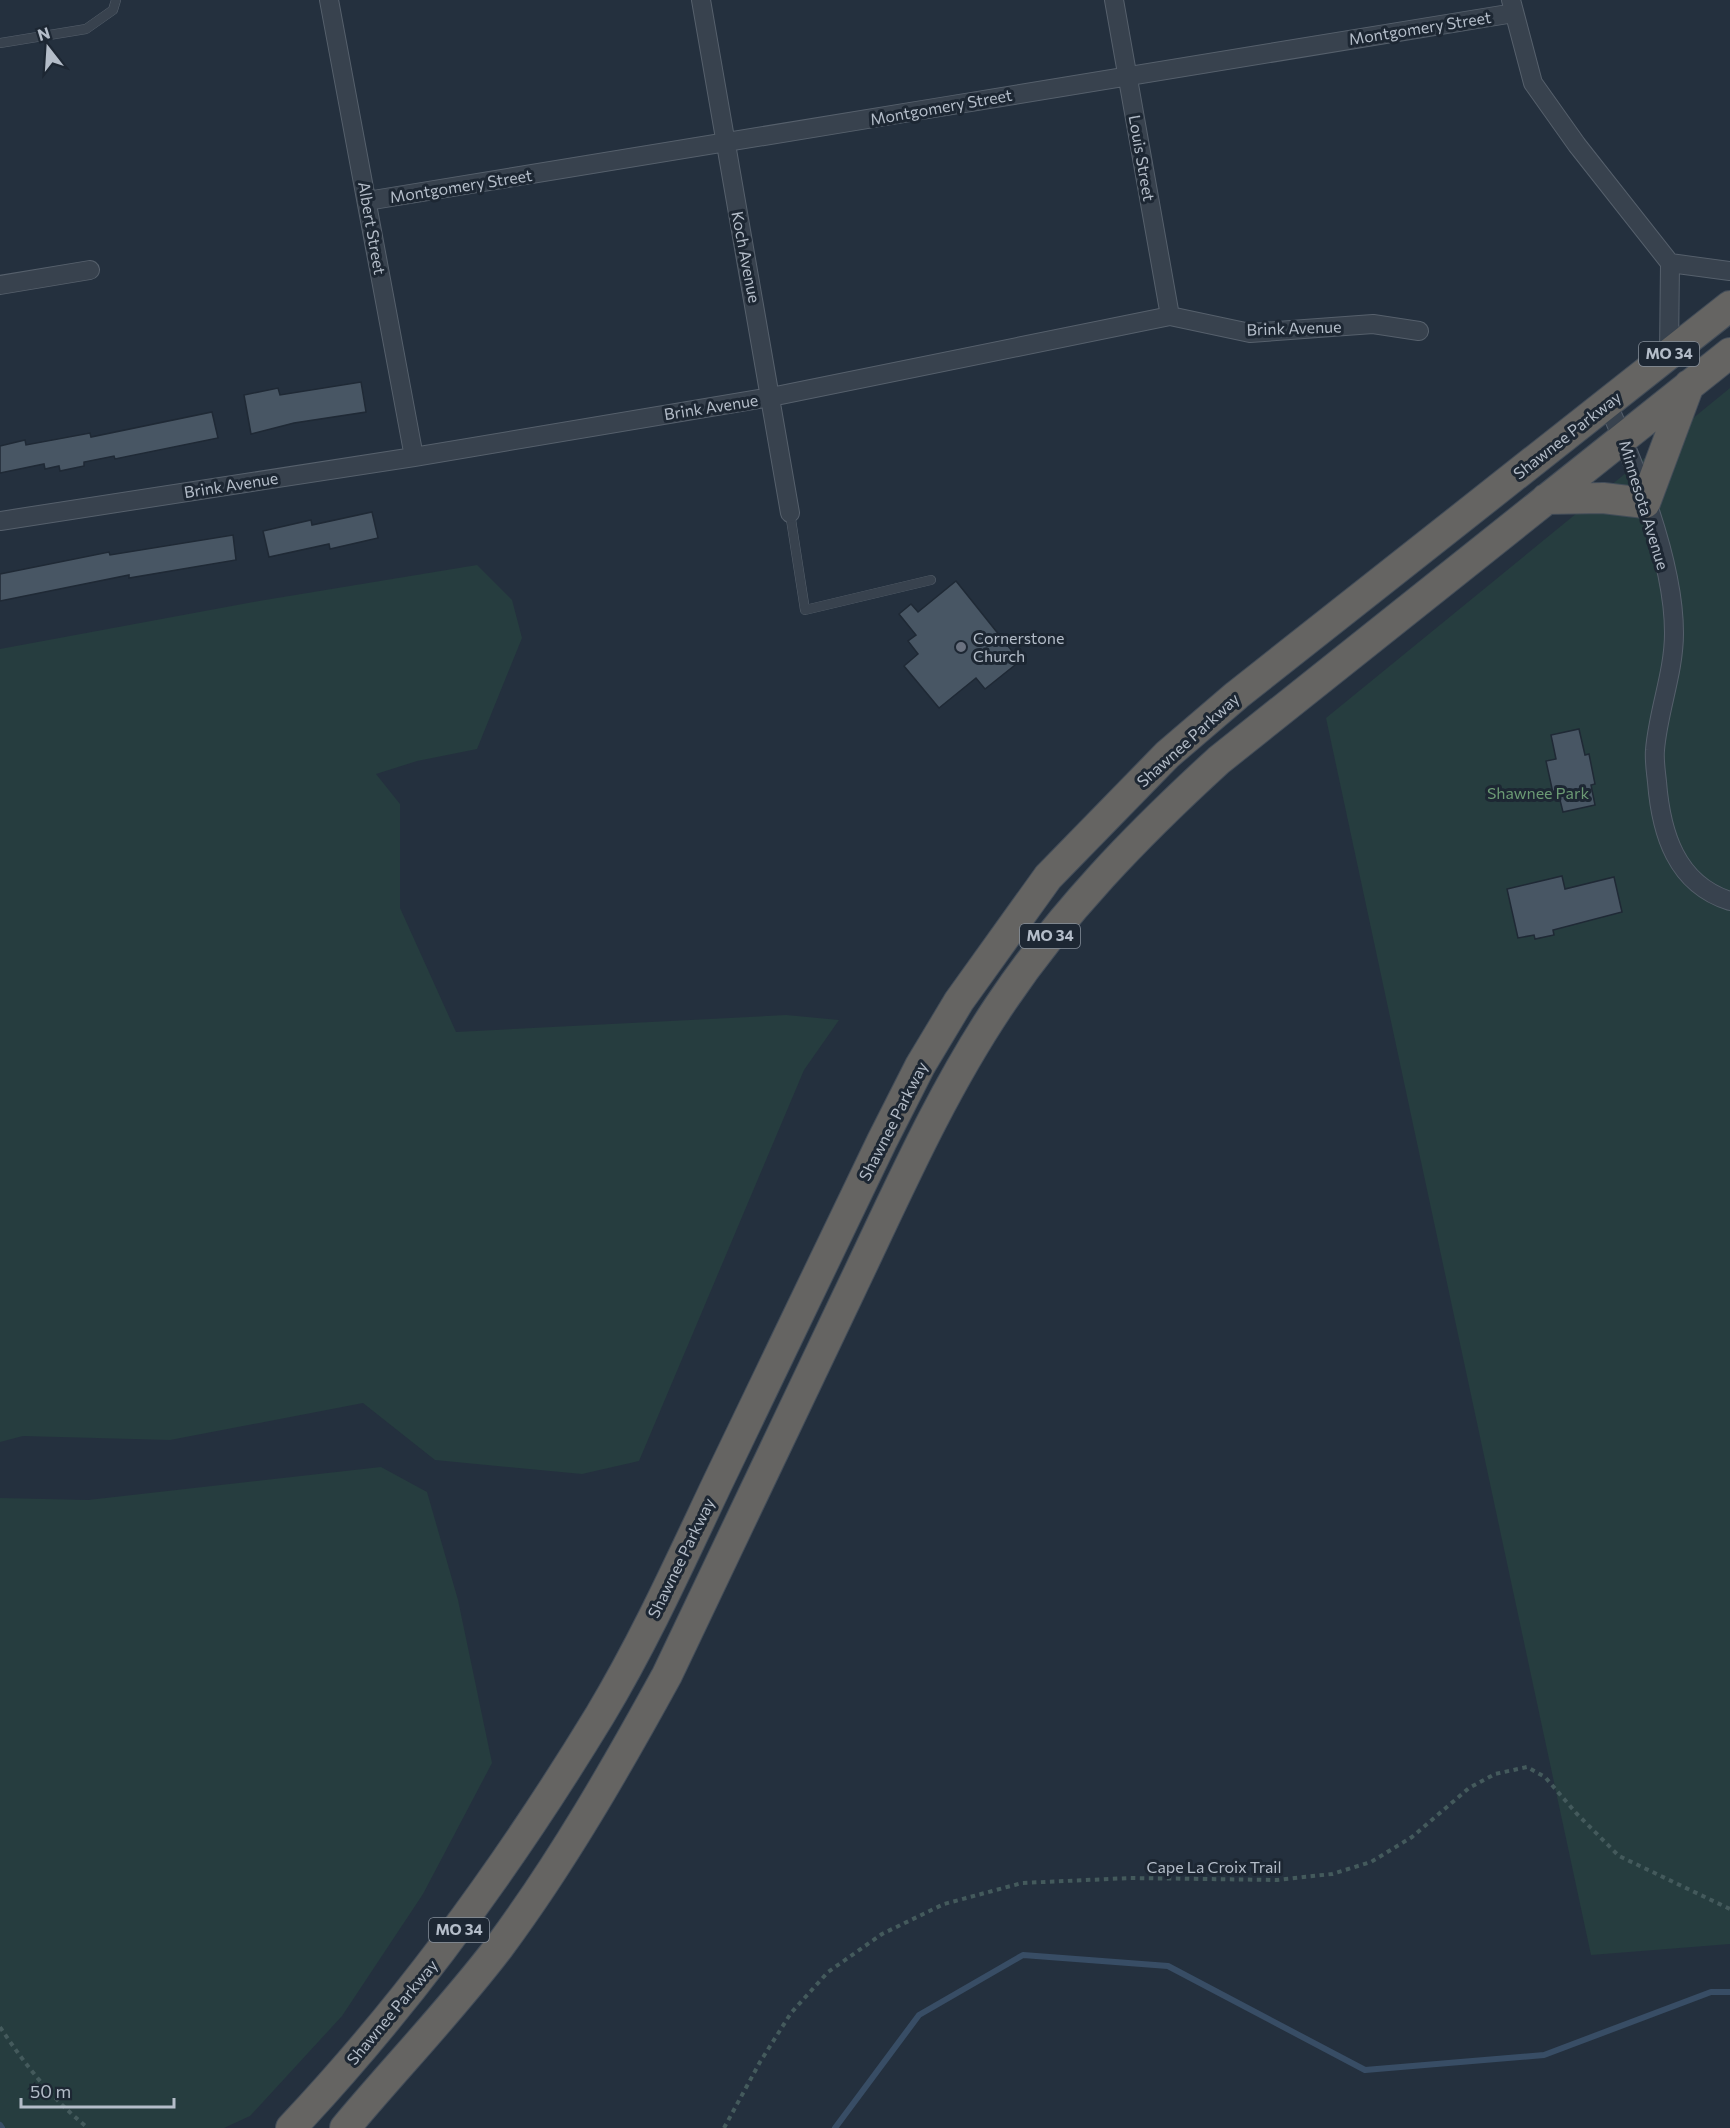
<svg xmlns="http://www.w3.org/2000/svg" width="1730" height="2128" viewBox="0 0 1730 2128" font-family="Commissioner,sans-serif">
	<style>
		.green { fill: #263d3f }
		.lines { fill: none; stroke-linecap: round; stroke-linejoin: round }
		.stream { stroke: #384d65; stroke-width: 6 }
		.building { fill: #485664; stroke: #1f2935; stroke-width: 1.5 }
		.service-casing { stroke: #56606c; stroke-width: 10 }
		.minor-casing { stroke: #56606c; stroke-width: 20 }
		.trunk-casing { stroke: #434d59; stroke-width: 32 }
		.path { stroke: #445a5c; stroke-width: 4; stroke-dasharray: 4.5 4.5; stroke-linecap: butt }
		.service { stroke: #38424e; stroke-width: 9 }
		.minor { stroke: #38424e; stroke-width: 18 }
		.trunk { stroke: #656462; stroke-width: 30 }
		.worship-dot { fill: #6b7280; stroke: #1d2733; stroke-width: 2 }
		.labels { text-anchor: middle; stroke-width: 6; stroke-linejoin: round; paint-order: stroke }
		.shield { fill: #1d2733; stroke: #87909c; stroke-width: 1.5 }
		.shield-label { font-size: 15px; font-weight: bold; fill: #b4bdc9 }
		.street-label { font-size: 16px; fill: #b4bdc9; stroke: #1d2733 }
		.poi-label { font-size: 16px; fill: #b4bdc9; stroke: #1d2733; text-anchor: start }
		.park-label { font-size: 16px; fill: #6b9a74; stroke: #1d2733 }
	</style>
	<rect width="100%" height="100%" fill="#24303e"/>
	<path class="green" d="M1730 388V1944L1591 1955 1326 718Z
		M477 565 512 600 522 638 477 749 417 761 376 774 400 804V908L456 1032 786 1015 839 1020 804 1070 639 1461 582 1474 435 1460 363 1403 170 1440 23 1436 0 1442V649L259 601Z
		M381 1467 427 1492 458 1600 492 1763 423 1894 342 2016 250 2116 224 2128H0V1498L88 1500Z"/>
	<g class="lines">
		<path class="stream" d="M0 2125 2 2128
			M835 2128 919 2015 1023 1955 1168 1966 1365 2070 1544 2055 1711 1992H1730"/>
	</g>
	<path class="building" d="M361 382 366 412 294 423 251 434 244 395 278 388 280 395Z
		M212 412 218 438 115 459 114 456 84 462V466L60 471 59 466 45 469 44 464 0 473V446L25 440 26 445 90 433 91 437Z
		M372 512 378 538 330 549 329 544 269 557 263 531 311 520 312 525Z
		M233 535 236 560 129 578V575L0 601V574L109 552 110 555Z
		M956 581 1020 661 985 689 976 678 939 708 904 666 918 654 908 641 916 635 899 614 911 604 918 612Z
		M1579 729 1585 755 1589 754 1595 784 1591 785 1595 805 1563 812 1558 792 1553 793 1546 761 1556 759 1551 735Z
		M1562 876 1565 889 1614 877 1622 912 1553 930 1554 935 1535 939 1534 935 1518 938 1507 889Z"/>
	<g class="lines">
		<defs>
			<path id="service" d="M0 43 86 29 113 10 116 0
				M790 513 805 610 931 580"/>
			<path id="minor" d="M329 0 414 457
				M701 0 790 513
				M1114 0 1170 316
				M1511 0 1533 83 1577 145 1670 263
				M367 201C750 141 1131 73 1514 13
				M0 285 90 270
				M1669 354 1670 263 1730 271
				M1607 403C1636 467 1674 563 1674 633 1674 673 1658 711 1655 750 1654 760 1656 772 1657 782 1661 833 1676 884 1730 901
				M0 521 414 457 771 397 1170 316 1250 333 1373 324 1419 331"/>
			<path id="trunk" d="M1546 499 1603 498 1645 503 1689 385
				M291 2128C410 2002 510 1863 600 1715 645 1640 681 1560 718 1482 773 1368 827 1254 882 1141L920 1066 959 1001 1048 877 1167 755 1237 695 1730 306
				M345 2128C396 2067 451 2010 499 1947 562 1862 616 1768 667 1675 729 1546 790 1417 851 1289 897 1193 940 1094 999 1006 1061 913 1137 835 1219 760L1730 353"/>
		</defs>
		<use href="#service" class="service-casing"/>
		<use href="#minor" class="minor-casing"/>
		<use href="#trunk" class="trunk-casing"/>
		<path class="path" d="M0 2027C26 2066 51 2098 88 2128
			M724 2128 760 2062 791 2013 828 1972 882 1934 944 1904 1022 1883 1130 1878 1277 1880 1332 1874 1371 1862 1412 1837 1469 1788 1495 1774 1527 1767 1545 1777 1577 1814 1619 1856 1730 1909"/>
		<use href="#service" class="service"/>
		<use href="#minor" class="minor"/>
		<use href="#trunk" class="trunk"/>
	</g>
	<circle class="worship-dot" cx="961" cy="647" r="6"/>
	<g class="labels">
		<g class="shield">
			<rect x="1639" y="342" width="60" height="24" rx="4.5"/>
			<rect x="1020" y="924" width="60" height="24" rx="4.5"/>
			<rect x="429" y="1918" width="60" height="24" rx="4.5"/>
		</g>
		<g class="shield-label">
			<text x="1669" y="359">MO 34</text>
			<text x="1050" y="941">MO 34</text>
			<text x="459" y="1935">MO 34</text>
		</g>
		<g class="street-label">
			<text transform="translate(1420 28) rotate(-9)" y="6">Montgomery Street</text>
			<text transform="translate(941 107) rotate(-10)" y="6">Montgomery Street</text>
			<text transform="translate(1142 158) rotate(80)" y="6">Louis Street</text>
			<text transform="translate(461 186) rotate(-9)" y="6">Montgomery Street</text>
			<text transform="translate(372 228) rotate(80)" y="6">Albert Street</text>
			<text transform="translate(746 257) rotate(79)" y="6">Koch Avenue</text>
			<text transform="translate(1294 328) rotate(-2)" y="6">Brink Avenue</text>
			<text transform="translate(711 407) rotate(-9)" y="6">Brink Avenue</text>
			<text transform="translate(1567 435) rotate(-38)" y="6">Shawnee Parkway</text>
			<text transform="translate(231 485) rotate(-9)" y="6">Brink Avenue</text>
			<text transform="translate(1644 505) rotate(73)" y="6">Minnesota Avenue</text>
			<text transform="translate(1188 740) rotate(-42)" y="6">Shawnee Parkway</text>
			<text transform="translate(893 1121) rotate(-63)" y="6">Shawnee Parkway</text>
			<text transform="translate(681 1558) rotate(-64)" y="6">Shawnee Parkway</text>
			<text x="1214" y="1873">Cape La Croix Trail</text>
			<text transform="translate(392 2012) rotate(-50)" y="6">Shawnee Parkway</text>
		</g>
		<g class="poi-label">
			<text x="973" y="644">Cornerstone<tspan x="973" dy="18">Church</tspan></text>
		</g>
		<g class="park-label">
			<text x="1538" y="799">Shawnee Park</text>
		</g>
	</g>
	<g transform="translate(48 48) rotate(343)" stroke="#1d2733" stroke-width="4.5" paint-order="stroke">
	<path d="M0-4.5L10 22L0 15L-10 22Z" fill="#b4bdc9"/>
	<text y="-9" font-size="16" font-weight="bold" text-anchor="middle" fill="#b4bdc9">N</text>
	</g>
	<path d="M21 2098v9h153v-9" fill="none" stroke="#b4bdc9" stroke-width="3"/>
	<text x="30" y="2098" font-size="18" fill="#b4bdc9" stroke="#1d2733" stroke-width="4.5" paint-order="stroke">50 m</text>
</svg>
